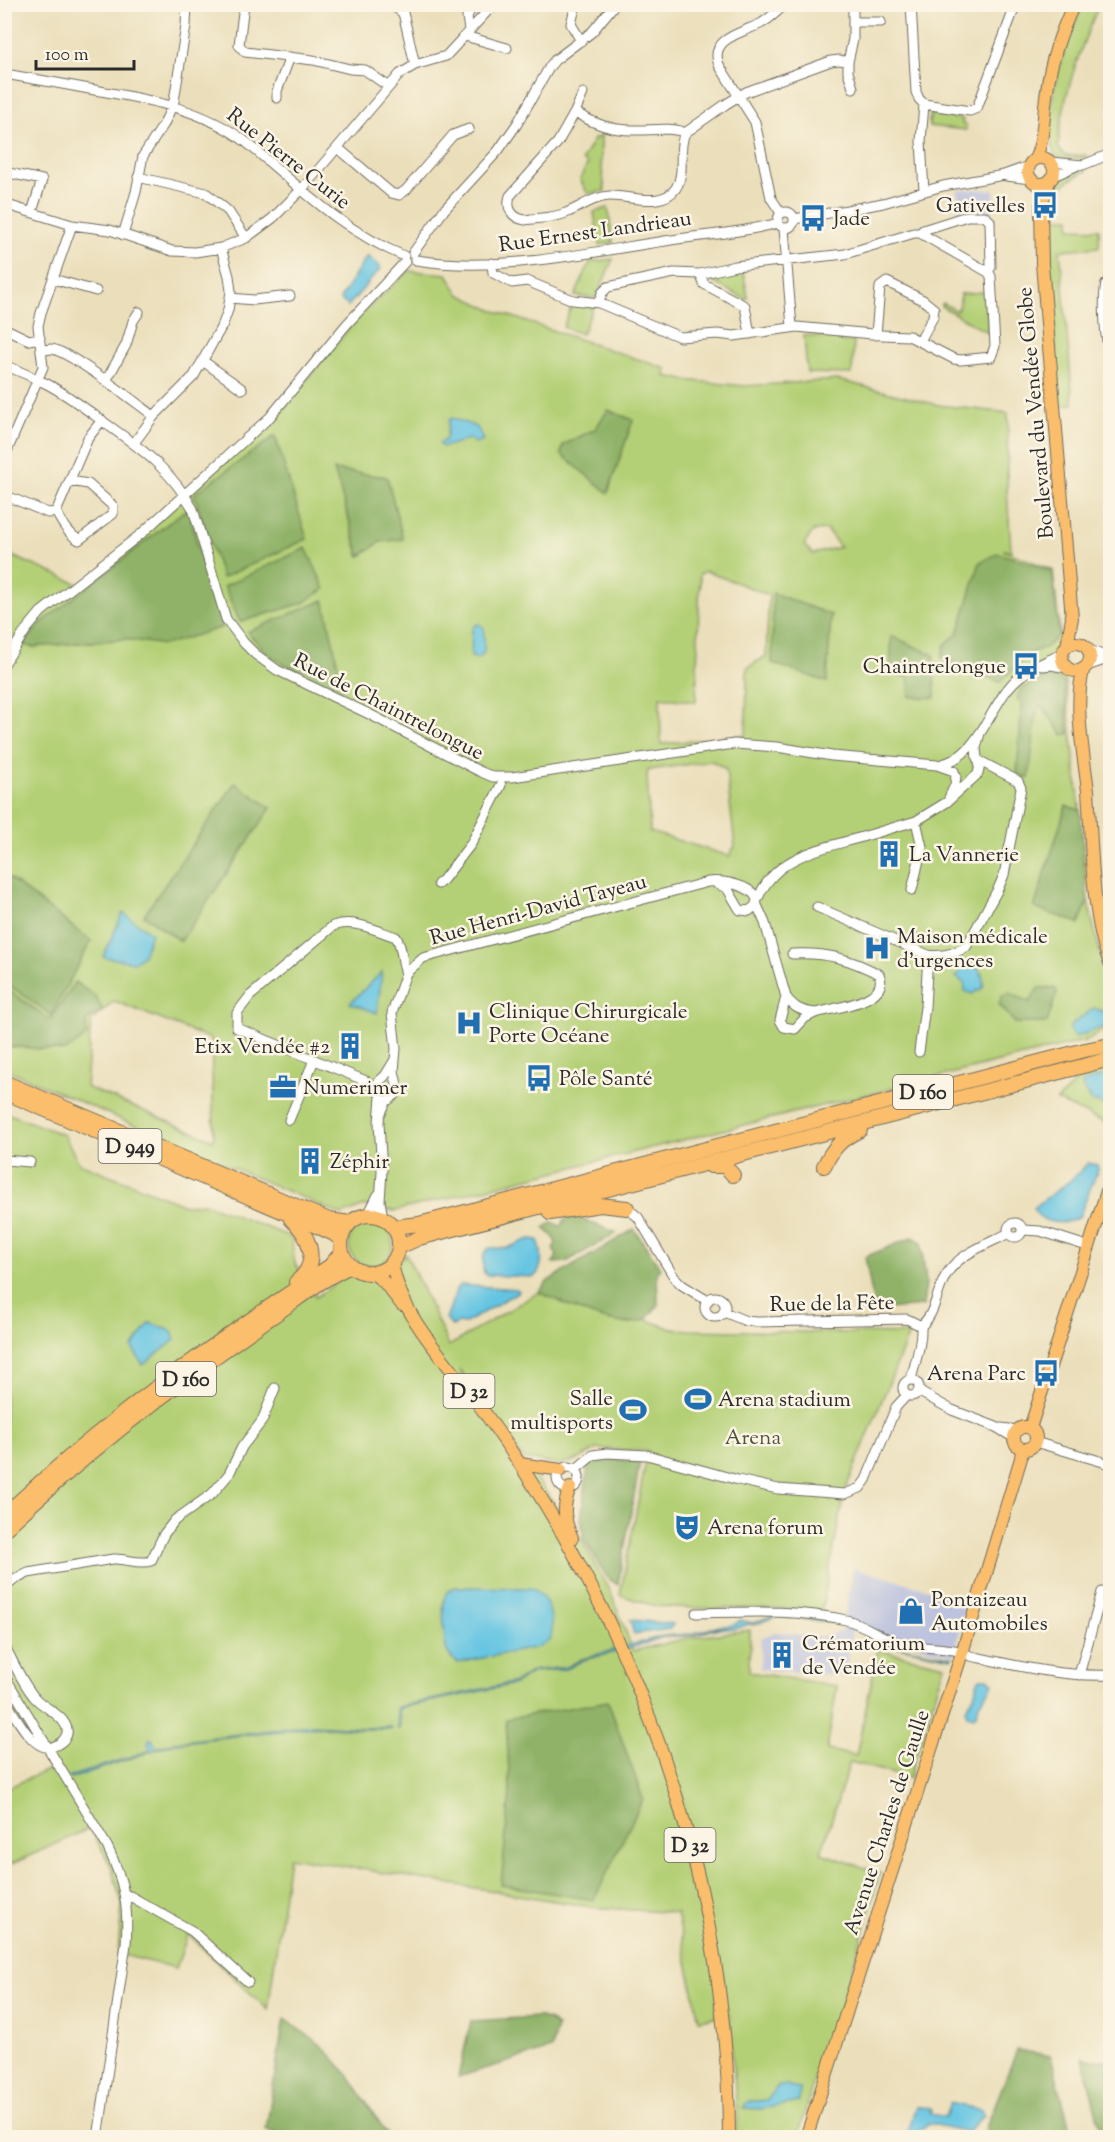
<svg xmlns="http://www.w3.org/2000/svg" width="1115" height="2142" viewBox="0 0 1115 2142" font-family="'Sorts Mill Goudy',serif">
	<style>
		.industrial { fill: #bdc3de }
		.green { fill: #b4d076; stroke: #707e50; stroke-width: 1.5; fill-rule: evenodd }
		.forest { fill: #8fb267; stroke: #5d6e49; stroke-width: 1.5 }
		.water { fill: #63c4e2; stroke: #477886; stroke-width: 1.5 }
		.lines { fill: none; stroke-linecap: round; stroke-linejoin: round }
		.minor-casing { stroke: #6e6a5d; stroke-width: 11 }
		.major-casing { stroke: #6e6a5d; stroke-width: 14 }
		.highway-casing { stroke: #6e6a5d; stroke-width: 16 }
		.minor { stroke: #fff; stroke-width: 9 }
		.major { stroke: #fabe6d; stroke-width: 12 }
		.highway { stroke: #fabe6d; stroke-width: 14 }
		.labels { text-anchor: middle; stroke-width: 5; stroke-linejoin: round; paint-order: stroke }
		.shield { fill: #fcf5e5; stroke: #6a6863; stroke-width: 1.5 }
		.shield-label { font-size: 20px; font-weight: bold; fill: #2b2b2b }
		.street-label { font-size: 21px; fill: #2b2b2b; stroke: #fcf5e5 }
		.poi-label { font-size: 21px; fill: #2b2b2b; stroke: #fcf5e5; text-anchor: start }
		.park-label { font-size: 21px; fill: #4d543e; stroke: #fcf5e5 }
	</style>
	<rect width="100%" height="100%" fill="#fcf5e5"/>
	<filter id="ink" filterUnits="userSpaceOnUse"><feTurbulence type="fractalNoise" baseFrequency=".0167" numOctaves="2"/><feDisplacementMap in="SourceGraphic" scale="12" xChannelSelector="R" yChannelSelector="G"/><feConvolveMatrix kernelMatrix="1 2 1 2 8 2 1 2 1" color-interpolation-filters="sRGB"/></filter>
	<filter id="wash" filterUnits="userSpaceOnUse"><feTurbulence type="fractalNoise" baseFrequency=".008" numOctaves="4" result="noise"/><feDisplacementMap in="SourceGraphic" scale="24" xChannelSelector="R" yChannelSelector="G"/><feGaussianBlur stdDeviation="1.35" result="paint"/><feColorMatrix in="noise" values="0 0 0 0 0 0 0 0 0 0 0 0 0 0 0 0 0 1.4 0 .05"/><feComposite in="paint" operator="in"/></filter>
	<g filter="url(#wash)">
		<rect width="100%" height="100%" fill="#ebdfbb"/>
		<path class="industrial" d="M958 189 994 190 993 212 957 211Z
			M853 1568 967 1600 954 1655 852 1630 845 1676 760 1669 761 1638 775 1632 819 1637 842 1632Z"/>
		<path class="green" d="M1084 5H1099C1079 51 1062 97 1058 148L1066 156 1087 155V158L1063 159 1055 155C1039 115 1065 41 1084 5Z
			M930 114 963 119 962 124 966 125V130L929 126Z
			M601 136V162L605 191 588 194 580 179 588 163 582 160 594 139Z
			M1085 169 1086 171 1068 181 1057 193V218H1070V228L1099 229V247L1060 250 1073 404 1060 406 1050 287 1049 195 1064 177Z
			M608 208 613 243 599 245 594 212Z
			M613 259 596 298 575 296 590 262Z
			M409 271 447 274 459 294 492 310 667 369 666 376 684 380 744 386 838 380 938 405 1008 413 1007 489 1011 551 1003 550 1053 570 1080 810 1067 806 1079 923 1088 902 1110 995 1109 1027 1088 1040 395 1211 364 1206 342 1215 5 1069V1046L66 1051 51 1020 5 988V982L51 1015 91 941 5 875V553L83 586 273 421 359 316ZM335 470 380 542 360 556 359 555ZM184 511H189L197 544 164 644 125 639 32 647 23 645 40 624ZM827 530 840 547 813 554 804 545 813 531ZM706 571 769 595 766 656 747 668 746 735 661 744 660 697 696 702 700 574ZM958 633 1046 647 1029 653 1000 682 945 645ZM712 761 726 769 735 846 729 856 650 832 647 774 649 770ZM236 783 181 941H180L144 915ZM114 1001 211 1039 214 1133 213 1140 86 1087 91 1022Z
			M743 271 748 298 745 299 707 279Z
			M983 292H987L988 333 941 306 943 303 957 311 960 304V294Z
			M573 303 593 307 582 334 563 327Z
			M804 335 842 339V342L854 341 852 374 807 373Z
			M1110 1069V1125L1057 1101 1079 1078Z
			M4 1112 64 1135 79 1163 185 1205 204 1203 291 1237 295 1264 316 1297 349 1274 376 1281 406 1254 449 1346 539 1292 586 1313 628 1324 645 1319 669 1328 683 1330 909 1334 841 1501 842 1506 821 1613 790 1609 735 1608 717 1609 655 1606 620 1595 648 1451 597 1449 575 1461 559 1464 524 1459 459 1369 471 1394 577 1532 611 1593 633 1651 688 1638 750 1630 749 1672 837 1686 827 1750 856 1756 878 1650 945 1665 909 1778 850 1762 821 1853 880 1873 840 2011 815 2076 798 2137H736L737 2112 729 2014 699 2020 677 1913 591 1907 289 1857 268 2010 188 1934 176 1968 118 1954 122 1903 111 1866 90 1828 5 1867V1789L50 1769 5 1701Z
			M349 1244a22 22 0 1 1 44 0a22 22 0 1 1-44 0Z"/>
		<path class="forest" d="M608 410 633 420 608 493 561 454 563 445 595 429Z
			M275 436 307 539 222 578 194 494Z
			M334 470 387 477 403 539 380 542 360 556Z
			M184 511H189L197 544 223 627 164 645 125 639 32 647 23 645 40 624Z
			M306 548 325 589 303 603 240 622 224 586Z
			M998 553 1052 571 1059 635 1046 647 1029 653 1000 682 941 658 945 645 958 633 980 562Z
			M773 593 831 615 827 682 772 663Z
			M324 600 343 689 331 691 269 655 247 632Z
			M891 636 934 655 935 698 910 697 908 677 891 674Z
			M1050 673 1064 683 1069 734 1063 735 1041 705 1037 709 1029 778 1017 774 1022 703 1017 698 1021 689Z
			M235 783 271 808 181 941 144 915Z
			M1066 806 1080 810 1088 902 1079 923 1034 908Z
			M5 875 91 941 51 1015 5 982Z
			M75 982 95 996 103 1010 86 1021 87 1036 66 1051 5 1046V988L50 1020Z
			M1038 988H1055L1057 992 1047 1023H1015L999 1004 1002 995 1009 993 1030 1002Z
			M571 1215 617 1233 566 1262 553 1263 557 1256 553 1249 556 1243 553 1236 544 1228 553 1222 561 1227 565 1219Z
			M634 1229 661 1269 657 1273 658 1305C654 1310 650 1316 645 1319 619 1334 564 1303 539 1292L548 1281Z
			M913 1237 921 1242 926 1282 923 1306 875 1310 865 1257Z
			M613 1459 640 1462 618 1584 609 1580 584 1540 581 1519 588 1467 594 1460Z
			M608 1701 643 1799 594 1900 501 1885 510 1791 506 1719Z
			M540 2017 550 2020 557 2027 551 2049 458 2077 471 2021Z
			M284 2019 320 2044 347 2073 389 2137H286L266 2130Z
			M1017 2050 1051 2056 1072 2137H1016L1015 2135 992 2134 985 2130Z
			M1083 2058 1110 2062V2128H1107L1104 2137H1102Z"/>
		<path class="water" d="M367 256 381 268 348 306 340 299Z
			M452 418 477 427 483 440 475 443 469 439 444 447 440 445V442L446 440 449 420Z
			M479 624 484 628V652L480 658H473L471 656 472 631 475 625Z
			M123 913 151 933 143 955 134 962 103 957Z
			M970 965C981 968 985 977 983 988L972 994 965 991 964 983 956 977 962 968Z
			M382 972 377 1013 350 1003Z
			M1110 1004V1011L1104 1027 1075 1037 1070 1030V1026L1094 1008 1104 1012 1106 1010V1006Z
			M1110 1074V1111L1107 1110C1105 1104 1098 1102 1091 1101L1082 1086 1083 1082Z
			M1088 1163 1097 1165 1098 1169 1079 1217C1064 1226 1041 1225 1033 1208 1052 1193 1072 1182 1088 1163Z
			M530 1239 538 1240C542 1252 544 1268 534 1277L486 1275C482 1270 483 1267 483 1261 484 1242 495 1250 507 1248 515 1246 522 1241 530 1239Z
			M460 1285 517 1289 519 1291 464 1324 459 1323 452 1326 446 1319 457 1288Z
			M150 1323 172 1331 175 1340 143 1365 132 1348Z
			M456 1587 530 1588C548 1594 556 1623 550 1640L538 1647 458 1663C453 1659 448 1656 446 1648 444 1639 442 1604 445 1596 447 1590 451 1589 456 1587Z
			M776 1614 848 1623 856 1628 906 1648 953 1657 952 1658 899 1647 879 1641 843 1624 776 1616 754 1625 749 1624 734 1629 718 1628 694 1635 664 1637 624 1650 583 1660 567 1669 533 1672 515 1684 399 1708 400 1729H398L397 1707 516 1682 532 1671 567 1667 582 1659 662 1636 691 1634 720 1626H729L736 1624 740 1620 753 1623Z
			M630 1620 673 1624 670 1629 634 1634Z
			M980 1678H988L993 1683C990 1693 983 1696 979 1704 977 1710 978 1713 974 1717L967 1715 966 1709 974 1696 977 1683Z
			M311 1725 365 1728 392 1727V1729H361L329 1727 304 1728 175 1743 70 1779 69 1777 151 1750 148 1744 149 1739H152L156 1748 176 1742Z
			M786 2085 800 2089 799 2102 761 2109 743 2108 747 2102 767 2100 776 2087Z
			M950 2103 982 2110 984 2115 967 2132 928 2123 914 2137H906L916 2106 931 2109 930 2114 945 2117Z"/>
	</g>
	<g filter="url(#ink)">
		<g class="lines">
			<defs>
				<path id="minor" d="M244 4 239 45 245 52 313 60 350 69 365 70 389 87
					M390 4 403 13
					M401 4 415 65
					M576 4 571 24 581 41
					M911 4 916 92 919 99 924 104
					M853 22H881
					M469 30 467 17C471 4 480 5 492 7
					M465 36 507 48
					M848 62V72L853 88
					M4 74C36 79 68 85 100 91 151 100 203 109 246 142 295 183 342 231 404 256
					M583 93 575 112 558 142 510 196C506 208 512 218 525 220 538 218 554 218 566 213 581 207 593 197 609 196 629 195 662 209 676 188 686 172 677 150 685 133
					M277 98V91L290 57
					M924 104 970 111 977 108 1016 4
					M575 112C594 124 611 130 633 130 649 131 671 126 685 133L726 104 746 92 831 61 840 60 848 62 853 39V4
					M338 148 391 193 399 195 406 190 453 135 469 129
					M1051 162 1083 165 1110 154
					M4 172 42 180 32 212
					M1006 176 1031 179
					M1054 176 1076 166
					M138 177 206 193 228 211 246 238
					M924 191 921 141 924 104
					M4 204 72 225 110 230 172 251 195 252 221 248 246 238 273 218 302 189 400 74 415 65 446 56 494 4
					M778 220a8 8 0 1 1 16 0a8 8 0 1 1-16 0Z
					M781 213 771 198 755 122 719 65C708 38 745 32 762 23 770 18 778 11 785 4
					M794 219 847 210 883 203 943 186 1004 175 1029 166
					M784 229 792 327
					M920 233 923 230 967 216H984L990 221 991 267 988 272
					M123 235 136 192 143 156 164 124 174 101 186 26 187 4
					M413 253 444 210 498 151 517 124 550 66 555 60 592 32 615 4
					M416 260C495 273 586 253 665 241 702 235 742 233 778 223
					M492 263 493 273 512 283 527 281 573 300 599 303 680 337 717 334 734 336 797 327 883 335 909 336 954 359 961 360 991 357 995 346 991 276 988 272 920 233H914L845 254 735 266 700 274 674 273 608 287 602 293 599 303
					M700 274 704 284 745 306 750 334
					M53 279 96 291
					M1110 281 1106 284C1103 295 1104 342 1110 350
					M230 298 254 300 290 296
					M4 328 29 340 40 338
					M876 335 880 287 887 282 923 300 934 309 933 317 920 341
					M42 351C45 350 48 349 51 349 69 350 136 403 154 416
					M203 361 242 389
					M4 365C19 371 33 377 47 384 70 396 91 413 112 428 146 452 172 472 193 509L226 619 244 643 255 654 277 670 369 714 479 771 493 777H512L734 744 777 747 832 756 937 765 954 771
					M106 381 126 345 133 321 139 312
					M134 443 154 416 194 376 223 324 228 310 231 291 229 276 221 248
					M4 458 43 367 38 326 41 313 72 225
					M4 495 48 513 56 512
					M56 512C62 523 69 535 79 540L113 514V506L88 484 70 481
					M56 512 88 438 102 420
					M1087 649 1110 658
					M4 664 26 630 41 612 141 534 270 417 346 325 405 262
					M1043 666 1052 665 1066 668
					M1087 666 1110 658
					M939 765C982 756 989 703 1018 678 1031 667 1048 661 1063 653
					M949 798 955 785 956 775
					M438 884 443 880 471 844 501 785
					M717 884 727 888 740 910 749 911 755 906C771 856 818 850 862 837 880 832 898 826 916 821L947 802 978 774 980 765 977 758 976 748 980 733
					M912 890 922 847 916 821
					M756 903 765 923 786 997C794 1008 801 1011 815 1013L805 1018 795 1029 784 1027 780 1020 786 997
					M817 907 928 955C942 957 954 954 966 947L998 889 1004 875 1021 788 1018 781 978 760
					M792 954C827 952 849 959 879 974 891 1002 833 1008 815 1013
					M919 1052 925 1007 928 955
					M377 1088 366 1081 237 1028V1013L250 996 333 926C353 918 377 931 396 937 403 947 401 961 406 973
					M378 1092V1082L385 1076 394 1061
					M381 1096 379 1123 382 1171 380 1201 383 1218
					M381 1113 386 1102 395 1095 398 1089 394 1071 396 1049 392 1013 406 973 423 958 708 882C722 880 751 885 757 899
					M289 1120 314 1060
					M4 1160 30 1162
					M627 1208 638 1217 674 1277 682 1285 708 1301
					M368 1215 378 1195
					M1008 1230a7 7 0 1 1 14 0a7 7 0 1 1-14 0Z
					M1023 1230 1040 1231 1090 1247
					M705 1307a10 10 0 1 1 20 0a10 10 0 1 1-20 0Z
					M724 1312 746 1321 756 1322 907 1319 921 1326
					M921 1326C936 1313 936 1292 946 1275 958 1254 988 1244 1009 1233
					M911 1380C915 1362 922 1344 921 1326
					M903 1388a8 8 0 1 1 16 0a8 8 0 1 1-16 0Z
					M918 1391 952 1410 996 1427 1014 1438
					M1001 1428 1018 1430
					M1035 1442 1110 1464
					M557 1478a11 11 0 1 1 22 0a11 11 0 1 1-22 0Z
					M575 1470 593 1455 607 1453 647 1455 738 1480 778 1489 845 1494 860 1488 866 1480 896 1407 907 1395
					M4 1588 14 1580 28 1573 113 1559C126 1558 138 1565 151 1561L164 1534 175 1520 212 1494 229 1474 242 1447 262 1421 275 1388
					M696 1613C746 1612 796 1609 846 1620 865 1624 880 1638 900 1643 917 1648 936 1647 954 1650 960 1651 965 1654 971 1656 1017 1666 1063 1677 1110 1675
					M4 1645C14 1663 22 1683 35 1698 43 1707 61 1714 66 1726 71 1738 59 1745 49 1748 30 1747 14 1713 4 1698
					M4 1675 107 1846C124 1881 129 1905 126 1944L98 2138
					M1079 1675 1102 1592
					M126 1895 130 1896 192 1931 248 1982"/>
				<path id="major" d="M1028 171a13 13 0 1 1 26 0a13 13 0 1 1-26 0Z
					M1035 159C1045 138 1043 112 1047 90 1051 60 1061 31 1074 4
					M1049 182 1041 205 1042 264 1072 618 1067 646
					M1062 657a14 14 0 1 1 28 0a14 14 0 1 1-28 0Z
					M1084 668C1073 702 1084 756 1088 791 1092 843 1091 915 1110 963
					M392 1263C401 1315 439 1353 470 1393 493 1423 515 1456 535 1488 656 1681 729 1908 729 2138
					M373 1273 384 1282 402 1305
					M1014 1438a11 11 0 1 1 22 0a11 11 0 1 1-22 0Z
					M1030 1428 1110 1182
					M520 1464 561 1470
					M570 1488C562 1507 564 1520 572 1538
					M806 2138 962 1653 1021 1458 1022 1449"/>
				<path id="highway" d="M4 1082 329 1220 350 1223
					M4 1092 321 1228 334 1234 341 1240
					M711 1166H725L733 1175
					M824 1166C833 1148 841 1139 860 1130
					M550 1213 600 1205 627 1208
					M341 1244a29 29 0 1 1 58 0a29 29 0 1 1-58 0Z
					M291 1219C310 1236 321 1263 296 1282
					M394 1227 419 1224 1085 1050 1110 1045
					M399 1247 419 1238 1110 1059
					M4 1516C103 1421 216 1342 330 1266L342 1252
					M4 1530C85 1453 175 1384 267 1320 293 1303 322 1278 351 1266"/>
			</defs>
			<use href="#minor" class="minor-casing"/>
			<use href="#major" class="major-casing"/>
			<use href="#highway" class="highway-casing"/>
			<use href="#minor" class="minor"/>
			<use href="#major" class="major"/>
			<use href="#highway" class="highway"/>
		</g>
	</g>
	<defs>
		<symbol id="bus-bare" viewBox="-9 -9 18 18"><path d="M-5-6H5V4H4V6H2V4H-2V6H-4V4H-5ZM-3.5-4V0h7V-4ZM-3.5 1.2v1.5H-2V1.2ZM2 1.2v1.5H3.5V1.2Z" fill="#1f6fb2" stroke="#fcf5e5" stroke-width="2.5" paint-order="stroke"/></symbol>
		<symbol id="building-bare" viewBox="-9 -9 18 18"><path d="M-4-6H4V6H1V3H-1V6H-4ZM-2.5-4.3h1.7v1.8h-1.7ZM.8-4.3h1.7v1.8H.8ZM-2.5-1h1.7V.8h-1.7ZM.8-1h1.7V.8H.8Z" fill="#1f6fb2" stroke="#fcf5e5" stroke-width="2.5" paint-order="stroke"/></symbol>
		<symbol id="hospital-bare" viewBox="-9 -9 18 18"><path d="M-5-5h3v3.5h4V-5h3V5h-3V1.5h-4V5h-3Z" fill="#1f6fb2" stroke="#fcf5e5" stroke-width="2.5" paint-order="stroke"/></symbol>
		<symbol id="office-bare" viewBox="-9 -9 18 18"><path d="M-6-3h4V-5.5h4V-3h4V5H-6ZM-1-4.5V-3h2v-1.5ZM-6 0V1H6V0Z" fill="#1f6fb2" stroke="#fcf5e5" stroke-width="2.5" paint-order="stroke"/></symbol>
		<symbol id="stadium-bare" viewBox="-9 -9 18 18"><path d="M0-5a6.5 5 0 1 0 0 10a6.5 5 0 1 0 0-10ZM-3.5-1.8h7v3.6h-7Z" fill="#1f6fb2" stroke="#fcf5e5" stroke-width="2.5" paint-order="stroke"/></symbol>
		<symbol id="theatre-bare" viewBox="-9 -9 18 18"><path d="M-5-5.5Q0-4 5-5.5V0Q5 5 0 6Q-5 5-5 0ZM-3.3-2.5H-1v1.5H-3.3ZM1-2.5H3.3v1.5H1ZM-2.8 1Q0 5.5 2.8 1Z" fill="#1f6fb2" stroke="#fcf5e5" stroke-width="2.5" paint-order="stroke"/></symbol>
		<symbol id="shop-bare" viewBox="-9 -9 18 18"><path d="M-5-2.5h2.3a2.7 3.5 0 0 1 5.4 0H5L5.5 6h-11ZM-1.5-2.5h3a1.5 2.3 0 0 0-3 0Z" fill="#1f6fb2" stroke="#fcf5e5" stroke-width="2.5" paint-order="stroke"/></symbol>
	</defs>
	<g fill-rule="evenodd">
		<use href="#bus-bare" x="1026" y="186" width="38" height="38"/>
		<use href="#bus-bare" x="794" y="199" width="38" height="38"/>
		<use href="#bus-bare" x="1007" y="647" width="38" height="38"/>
		<use href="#building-bare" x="870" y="835" width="38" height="38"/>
		<use href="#hospital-bare" x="858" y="929" width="38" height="38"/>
		<use href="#hospital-bare" x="450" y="1004" width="38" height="38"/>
		<use href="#building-bare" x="331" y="1027" width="38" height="38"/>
		<use href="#bus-bare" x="520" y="1059" width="38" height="38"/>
		<use href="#office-bare" x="264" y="1068" width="38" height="38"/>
		<use href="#building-bare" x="291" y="1142" width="38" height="38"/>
		<use href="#bus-bare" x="1027" y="1354" width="38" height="38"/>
		<use href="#stadium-bare" x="679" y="1380" width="38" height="38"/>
		<use href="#stadium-bare" x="614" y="1391" width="38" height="38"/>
		<use href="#theatre-bare" x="668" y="1508" width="38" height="38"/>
		<use href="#shop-bare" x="892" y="1592" width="38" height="38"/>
		<use href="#building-bare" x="763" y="1636" width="38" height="38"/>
	</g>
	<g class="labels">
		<g class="shield">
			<rect x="893" y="1075" width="60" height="34" rx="4.5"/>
			<rect x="98.5" y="1129" width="63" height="34" rx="4.5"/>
			<rect x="156" y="1362" width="60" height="34" rx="4.5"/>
			<rect x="443.5" y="1374" width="51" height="34" rx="4.5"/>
			<rect x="664.5" y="1828" width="51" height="34" rx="4.5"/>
		</g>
		<g class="shield-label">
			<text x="923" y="1099">D 160</text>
			<text x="130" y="1153">D 949</text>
			<text x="186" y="1386">D 160</text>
			<text x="469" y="1398">D 32</text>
			<text x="690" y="1852">D 32</text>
		</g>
		<g class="street-label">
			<text transform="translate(289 158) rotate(38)" y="7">Rue Pierre Curie</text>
			<text transform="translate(595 231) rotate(-8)" y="7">Rue Ernest Landrieau</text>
			<text transform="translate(1035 413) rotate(-95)" y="7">Boulevard du Vendée Globe</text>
			<text transform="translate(389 706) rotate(27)" y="7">Rue de Chaintrelongue</text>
			<text transform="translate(538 909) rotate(-15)" y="7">Rue Henri-David Tayeau</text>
			<text transform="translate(832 1303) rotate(-1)" y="7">Rue de la Fête</text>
			<text transform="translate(886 1822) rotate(-72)" y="7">Avenue Charles de Gaulle</text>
		</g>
		<g class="poi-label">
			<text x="1025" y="212" text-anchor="end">Gativelles</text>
			<text x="833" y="225">Jade</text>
			<text x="1006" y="673" text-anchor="end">Chaintrelongue</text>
			<text x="909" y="861">La Vannerie</text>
			<text x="897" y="943">Maison médicale<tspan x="897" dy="24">d'urgences</tspan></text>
			<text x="489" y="1018">Clinique Chirurgicale<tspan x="489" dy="24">Porte Océane</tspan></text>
			<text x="330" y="1053" text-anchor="end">Etix Vendée #2</text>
			<text x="559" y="1085">Pôle Santé</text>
			<text x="303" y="1094">Numerimer</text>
			<text x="330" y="1168">Zéphir</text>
			<text x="1026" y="1380" text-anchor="end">Arena Parc</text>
			<text x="613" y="1405" text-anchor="end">Salle<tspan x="613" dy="24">multisports</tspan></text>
			<text x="718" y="1406">Arena stadium</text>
			<text x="707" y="1534">Arena forum</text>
			<text x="931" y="1606">Pontaizeau<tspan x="931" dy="24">Automobiles</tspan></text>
			<text x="802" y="1650">Crématorium<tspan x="802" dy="24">de Vendée</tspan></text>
		</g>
		<g class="park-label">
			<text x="753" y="1444">Arena</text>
		</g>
	</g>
	<rect width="1115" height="2142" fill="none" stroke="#fcf5e5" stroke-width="24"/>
	<path d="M36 60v9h98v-9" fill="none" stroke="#2b2b2b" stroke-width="3"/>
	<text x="45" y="60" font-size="18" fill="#2b2b2b" stroke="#fcf5e5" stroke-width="4.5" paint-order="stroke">100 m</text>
</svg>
